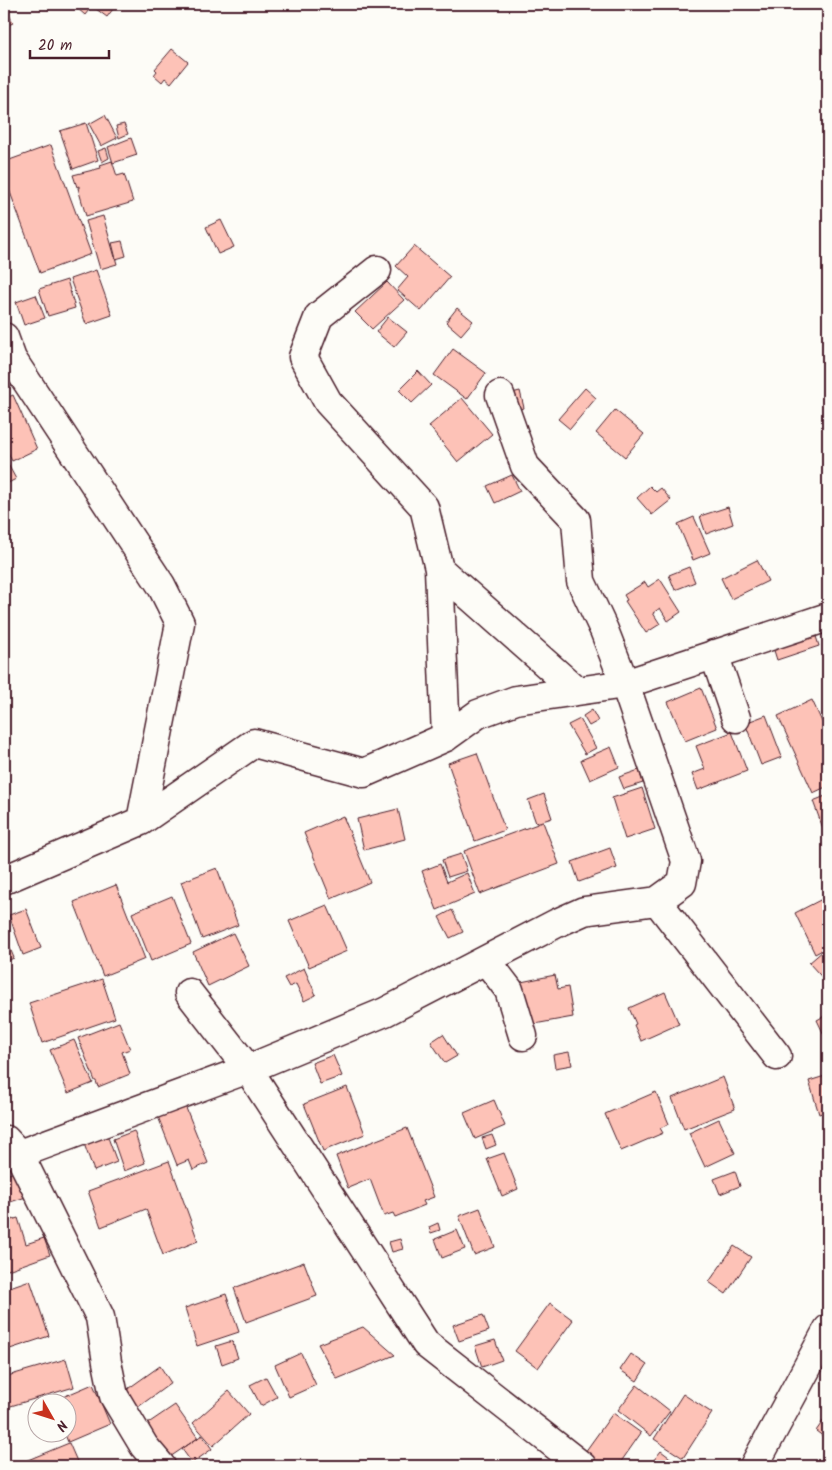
<svg xmlns="http://www.w3.org/2000/svg" width="832" height="1470" viewBox="0 0 832 1470" font-family="Kalam,sans-serif">
	<style>
		.building { fill: #fdc2b7; stroke: #4a1f2b }
		.lines { fill: none; stroke-linecap: round; stroke-linejoin: round }
		.minor-casing { stroke: #4a1f2b; stroke-width: 31 }
		.minor { stroke: #fdfcf7; stroke-width: 28 }
	</style>
	<rect width="100%" height="100%" fill="#fdfcf7"/>
	<filter id="ink" filterUnits="userSpaceOnUse"><feTurbulence type="fractalNoise" baseFrequency=".02" numOctaves="2"/><feDisplacementMap in="SourceGraphic" scale="10" xChannelSelector="R" yChannelSelector="G"/><feConvolveMatrix kernelMatrix="1 2 1 2 8 2 1 2 1" color-interpolation-filters="sRGB"/></filter>
	<g filter="url(#ink)">
		<path class="building" d="M4 4 13 23 4 27Z
			M81 4H114L116 5 107 17 92 6 85 15 77 8Z
			M172 49 188 62 171 83 165 78 162 82 154 75 157 71 155 69Z
			M105 115 117 138 101 146 89 124Z
			M86 123 98 160 73 169 60 131Z
			M124 124 128 134 119 138 116 126Z
			M131 138 137 155 113 163 108 147Z
			M51 145 91 254 40 273 4 176V162Z
			M106 148 109 158 102 162 98 151Z
			M112 161 117 176 124 174 133 202 86 216 78 188H79V186L77 187 73 175 101 168 100 165Z
			M103 216 117 264 100 269 86 221Z
			M221 220 234 247 218 254 206 227Z
			M122 241 126 256 116 259 112 243Z
			M414 246 450 277 421 311 397 290 408 277 396 266Z
			M96 270 112 315 86 324 70 279Z
			M67 280 75 308 48 316 39 289Z
			M387 282 404 300 372 329 355 312Z
			M36 295 45 318 24 325 16 302Z
			M457 308 473 321 461 335 446 322Z
			M388 317 407 332 394 347 376 332Z
			M453 349 486 373 467 399 434 375Z
			M418 371 431 385 412 403 399 390Z
			M585 388 596 398 570 429 558 419Z
			M520 391 524 408 516 410 512 393Z
			M13 395 37 449 12 461 8 453 4 455V399Z
			M462 398 492 434 458 462 429 426Z
			M615 410 644 434 625 457 596 433Z
			M5 459 16 479 4 485V460Z
			M512 475 520 491 495 503 487 486Z
			M650 486 656 492 661 488 671 500 652 515 637 498Z
			M728 507 733 524 706 534 700 516Z
			M694 517 710 553 693 560 678 524Z
			M757 560 768 581 731 599 721 578Z
			M689 567 695 582 675 590 669 575Z
			M660 579 681 612 668 621 660 608 653 613 660 624 646 633 625 601 627 600 624 595 645 582 648 587Z
			M814 630 819 646 777 660 772 644Z
			M701 688 717 728 685 741 668 702Z
			M812 700 828 735V786L813 793 778 716Z
			M592 710 598 721 589 726 583 716Z
			M766 715 782 757 761 765 745 723Z
			M580 719 596 748 585 754 568 725Z
			M732 732 747 771 698 790 692 774 705 769 696 746Z
			M611 747 619 767 590 780 581 760Z
			M477 753 505 830 475 841 448 763Z
			M639 770 643 783 624 789 619 777Z
			M642 788 655 829 625 839 612 798Z
			M544 794 552 818 536 823 528 800Z
			M828 795V842L813 801Z
			M398 809 405 839 364 850 357 819Z
			M343 816 370 882 331 899 304 833Z
			M543 822 559 864 480 894 464 851Z
			M610 848 617 868 579 882 572 862Z
			M461 854 467 871 448 877 442 860Z
			M440 864 447 882 467 873 475 894 437 910 422 871Z
			M217 868 238 925 202 939 181 882Z
			M116 885 145 959 103 976 74 902Z
			M172 896 191 944 151 961 132 913Z
			M828 896V947L815 954 795 913Z
			M327 905 347 951 309 967 289 921Z
			M26 909 41 948 23 955 9 915Z
			M452 910 463 932 450 938 439 917Z
			M233 933 249 966 208 986 193 952Z
			M4 936H5L14 958 4 962Z
			M824 950 828 955V984L809 963Z
			M304 968 316 995 304 1001 296 984 289 987 284 978Z
			M555 975 558 989 568 987 573 1017 529 1025 521 982Z
			M102 979 115 1018 42 1043 29 1003Z
			M665 992 679 1024 641 1041 634 1025 636 1024 629 1008Z
			M828 1014V1043L817 1020Z
			M119 1022 130 1049 122 1052 130 1074 98 1087 96 1081H95L78 1038Z
			M443 1034 457 1056 445 1063 431 1042Z
			M74 1040 93 1083 68 1093 50 1050Z
			M569 1052 572 1065 555 1068 553 1055Z
			M333 1055 342 1076 320 1084 312 1063Z
			M828 1075V1111L819 1114 809 1081Z
			M723 1077 735 1109 684 1129 672 1098Z
			M347 1087 365 1134 323 1151 304 1104Z
			M656 1092 669 1124 660 1128 663 1133 621 1151 605 1114Z
			M494 1100 505 1126 475 1139 464 1113Z
			M184 1103 208 1163 193 1170 189 1160 177 1165 157 1114Z
			M719 1119 735 1153 705 1167 689 1133Z
			M407 1128 434 1197 423 1201 425 1205 395 1217 393 1213 384 1216 370 1179 348 1188 336 1156Z
			M134 1131 145 1163 124 1171 113 1139Z
			M106 1132 117 1162 94 1171 83 1141Z
			M492 1135 496 1145 486 1149 482 1138Z
			M504 1153 518 1189 502 1196 487 1159Z
			M169 1161 198 1241 163 1255 146 1209 101 1227 88 1191Z
			M17 1171 26 1197 4 1204V1176Z
			M735 1171 740 1186 720 1194 714 1179Z
			M480 1208 495 1247 474 1255 459 1216Z
			M18 1218 26 1244 44 1238 50 1255 5 1271 4 1266V1222Z
			M438 1223 440 1230 431 1233 429 1227Z
			M457 1230 465 1249 442 1258 435 1239Z
			M400 1239 403 1249 392 1252 389 1242Z
			M734 1246 751 1257 726 1294 709 1282Z
			M304 1262 317 1296 246 1322 234 1288Z
			M30 1280 49 1336 4 1351V1289Z
			M226 1294 239 1332 197 1346 185 1308Z
			M550 1303 573 1320 538 1368 515 1351Z
			M483 1315 489 1331 459 1341 453 1325Z
			M363 1327 395 1355 337 1379 318 1344Z
			M495 1340 502 1360 482 1367 475 1346Z
			M232 1341 238 1358 222 1364 216 1346Z
			M301 1353 316 1385 289 1397 275 1365Z
			M631 1354 647 1365 637 1381 620 1370Z
			M66 1359 74 1387 4 1408V1377Z
			M160 1366 171 1383 134 1410 122 1393Z
			M266 1377 277 1397 261 1406 250 1385Z
			M93 1384 110 1424 68 1442 64 1432H68V1402H51Z
			M637 1385 670 1411 651 1436 618 1410Z
			M229 1391 249 1414 213 1446 193 1423Z
			M683 1394 712 1413 683 1458 654 1439Z
			M175 1405 198 1438 167 1459 144 1426Z
			M613 1413 641 1433 618 1466H604L585 1452Z
			M828 1414V1440L816 1431Z
			M44 1432H63L47 1439Z
			M202 1435 212 1449 192 1463 182 1449Z
			M69 1443 79 1466H25L23 1462Z
			M661 1451 681 1466H649Z"/>
		<g class="lines">
			<defs>
				<path id="minor" d="M377 270 319 316 303 357 328 402 424 507 439 569 446 737
					M4 337 12 359 161 585 180 623 141 821
					M439 569 577 691
					M714 654 736 718
					M4 880 141 821 254 743 364 773 446 737 478 714 516 700 625 684 828 617
					M657 901 777 1056
					M486 960 509 990 523 1036
					M189 993 248 1069 426 1344 582 1466
					M6 1140 19 1154 100 1317 107 1362 114 1396 144 1446 161 1466
					M4 1152 19 1154 248 1069 385 1012 557 923 584 911 657 901 682 883 686 861 625 684 604 630 581 581 576 520 525 466 500 395
					M754 1466 828 1329"/>
			</defs>
			<use href="#minor" class="minor-casing"/>
			<use href="#minor" class="minor"/>
		</g>
	</g>
	<rect width="832" height="1470" fill="none" stroke="#fdfcf7" stroke-width="20"/>
	<rect x="10" y="10" width="812" height="1450" fill="none" stroke="#4a1f2b" stroke-width="2" filter="url(#ink)"/>
	<g transform="translate(52 1418) rotate(129)"><circle r="24" fill="#fdfcf7" stroke="#b5a4a5"/>
	<path d="M0-4L9 19L0 12L-9 19Z" fill="#c8321e"/>
	<text y="-8" font-size="14" font-weight="bold" text-anchor="middle" fill="#4a1f2b">N</text>
	</g>
	<path d="M30 50v8h79v-8" fill="none" stroke="#4a1f2b" stroke-width="2.5"/>
	<text x="38" y="50" font-size="15" fill="#4a1f2b" stroke="#fdfcf7" stroke-width="4" paint-order="stroke">20 m</text>
</svg>
